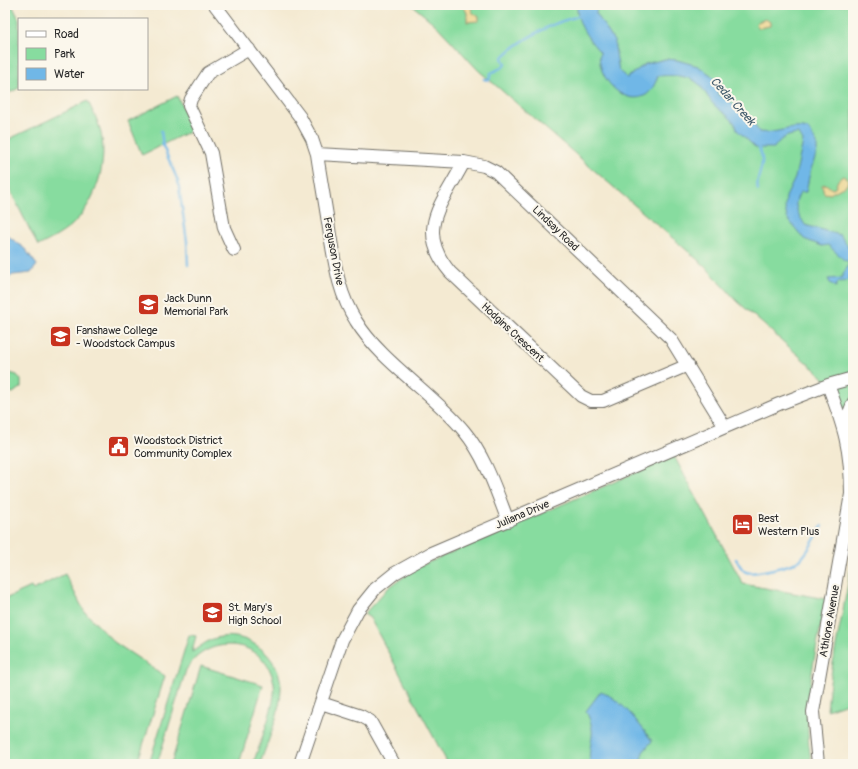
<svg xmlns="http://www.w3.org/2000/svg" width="858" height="769" viewBox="0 0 858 769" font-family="Pangolin,sans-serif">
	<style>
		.green { fill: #87dc9f; stroke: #598465 }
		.sand { fill: #eeda9e; stroke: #8c8264 }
		.water { fill: #70b7e7; stroke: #4e7189 }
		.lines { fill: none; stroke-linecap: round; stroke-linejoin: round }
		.stream { stroke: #70b7e7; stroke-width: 2.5 }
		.minor-casing { stroke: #716e65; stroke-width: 14 }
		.minor { stroke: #fff; stroke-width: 12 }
		.labels { text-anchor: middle; stroke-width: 4; stroke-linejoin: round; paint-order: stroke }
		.street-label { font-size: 11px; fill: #2b2b2b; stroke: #fbf7ec }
		.poi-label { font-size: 11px; fill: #2b2b2b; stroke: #fbf7ec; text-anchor: start }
		.water-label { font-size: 12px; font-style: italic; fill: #435c6d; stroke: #fbf7ec }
	</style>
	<rect width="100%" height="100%" fill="#fbf7ec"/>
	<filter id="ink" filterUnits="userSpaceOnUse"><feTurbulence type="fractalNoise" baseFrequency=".025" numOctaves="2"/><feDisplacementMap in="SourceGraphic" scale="8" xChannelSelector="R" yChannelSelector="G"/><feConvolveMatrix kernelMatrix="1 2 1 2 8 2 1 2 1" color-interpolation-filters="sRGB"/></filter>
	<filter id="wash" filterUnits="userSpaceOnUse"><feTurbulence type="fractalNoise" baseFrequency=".012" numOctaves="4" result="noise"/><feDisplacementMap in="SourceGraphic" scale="16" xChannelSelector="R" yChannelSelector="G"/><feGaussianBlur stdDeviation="0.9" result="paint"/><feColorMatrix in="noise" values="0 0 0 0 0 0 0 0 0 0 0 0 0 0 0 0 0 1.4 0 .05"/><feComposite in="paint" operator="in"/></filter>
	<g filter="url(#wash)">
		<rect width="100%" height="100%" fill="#f4ead2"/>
		<path class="green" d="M5 5H12L19 19V88L5 95Z
			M412 5H853V422L839 406 823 377 737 301 705 266 478 70 437 26Z
			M177 96 194 129 142 155 128 121Z
			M88 101C91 109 96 116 98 123 110 155 99 196 76 221 66 232 52 239 38 246L5 180V141Z
			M10 373 17 375 21 380V387L13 393 5 391V376Z
			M674 456 743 584 826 599C816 653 800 709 812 764H448L370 618 364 614 388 588 418 567Z
			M853 552V701L827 710C831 657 846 605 853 552Z
			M65 574 84 611 114 642 165 676 137 764H5V599L31 587 33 590Z
			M189 635 196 636 192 652C201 646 210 638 221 637 250 632 281 658 281 688 281 713 268 740 260 764H253C259 745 277 702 274 684 267 638 208 632 186 670L157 764H149Z
			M201 666 263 685 239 764H171Z"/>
		<path class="sand" d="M463 5H471L472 12 479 17V21L467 22V13Z
			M766 19 770 22V26L759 28 756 24 757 22Z
			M843 176 848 179 847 185 830 194 824 193 822 185 826 184 832 189 835 188 838 180Z"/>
		<path class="water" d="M577 5H597L596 13 614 41 619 71 627 78 645 64 665 59 677 60 698 66 711 75 715 79 718 95 728 100 750 117 759 132C776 135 791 124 808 129L817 143V152L810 172 806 192H801C791 204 798 213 805 225L840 235 847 245 853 251V271L847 281 838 282 836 287 830 283 828 279 841 278 850 262 844 260 828 245 822 246 804 239 787 218 785 208 786 197 795 178 803 141 799 134C787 135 780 138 774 148H756L737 130C737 120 721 112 714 105 708 99 703 86 695 81 685 75 670 75 658 76 656 82 652 91 646 95 622 108 595 74 600 52 588 39 576 23 577 5Z
			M7 235 25 249 37 265 31 273 13 275 5 280V236Z
			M601 691C625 703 636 720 652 741L643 752 640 764H590C587 741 599 737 586 711Z"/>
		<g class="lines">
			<path class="stream" d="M484 79 489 80 491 73 503 67 505 64 502 58C519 40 555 21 580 16
				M161 131 163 146 178 181 187 241 188 265
				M758 146C769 168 754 173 758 190
				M736 559C739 563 741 570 746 572 753 575 794 565 800 560 809 551 816 537 822 526"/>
		</g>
	</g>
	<g filter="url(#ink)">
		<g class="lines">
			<defs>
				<path id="minor" d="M215 5 300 117 312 139 317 154C321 181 326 208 330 235 335 265 339 295 356 321 381 362 433 393 464 431 485 456 496 490 508 521
					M317 154 464 162 484 166 496 172 671 339 725 427
					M464 162C443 203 414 229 450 272L581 396 591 401H603L688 365
					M234 250 224 228 211 153 189 106 191 99 208 73 249 49
					M848 431 849 413 853 403
					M321 703 361 716 370 721 394 764
					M300 764 342 640 358 610 375 589 395 573 431 553 779 404 828 385 853 378
					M818 764 813 712 851 494C851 449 844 427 828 385"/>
			</defs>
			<use href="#minor" class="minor-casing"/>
			<use href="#minor" class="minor"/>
		</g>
	</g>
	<defs>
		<symbol id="university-square" viewBox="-11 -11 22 22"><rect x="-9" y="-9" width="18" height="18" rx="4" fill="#c8321e" stroke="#fbf7ec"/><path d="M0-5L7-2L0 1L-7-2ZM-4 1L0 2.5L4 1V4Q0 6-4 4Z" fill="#fff"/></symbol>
		<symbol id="civic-square" viewBox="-11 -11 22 22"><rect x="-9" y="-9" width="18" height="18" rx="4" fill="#c8321e" stroke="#fbf7ec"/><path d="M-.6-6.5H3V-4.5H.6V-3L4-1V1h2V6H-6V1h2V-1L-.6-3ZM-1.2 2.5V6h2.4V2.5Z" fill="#fff"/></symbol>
		<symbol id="hotel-square" viewBox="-11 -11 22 22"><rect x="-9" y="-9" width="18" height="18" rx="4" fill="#c8321e" stroke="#fbf7ec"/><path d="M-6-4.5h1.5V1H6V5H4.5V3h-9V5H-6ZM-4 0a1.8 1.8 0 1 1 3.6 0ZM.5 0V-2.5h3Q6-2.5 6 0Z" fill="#fff"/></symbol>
		<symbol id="school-square" viewBox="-11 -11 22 22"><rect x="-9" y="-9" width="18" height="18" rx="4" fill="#c8321e" stroke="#fbf7ec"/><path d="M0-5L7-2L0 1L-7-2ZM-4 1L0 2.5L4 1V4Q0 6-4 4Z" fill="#fff"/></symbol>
	</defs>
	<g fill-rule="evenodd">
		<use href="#university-square" x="136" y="292" width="25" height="25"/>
		<use href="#university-square" x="48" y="324" width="25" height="25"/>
		<use href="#civic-square" x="106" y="434" width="25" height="25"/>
		<use href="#hotel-square" x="730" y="512" width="25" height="25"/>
		<use href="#school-square" x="200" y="600" width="25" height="25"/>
	</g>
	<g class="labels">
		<g class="street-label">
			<text transform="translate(556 228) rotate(44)" y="4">Lindsay Road</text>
			<text transform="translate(334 251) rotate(79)" y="4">Ferguson Drive</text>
			<text transform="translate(513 332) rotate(43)" y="4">Hodgins Crescent</text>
			<text transform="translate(522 514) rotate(-23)" y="4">Juliana Drive</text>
			<text transform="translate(829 621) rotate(-80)" y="4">Athlone Avenue</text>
		</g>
		<g class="poi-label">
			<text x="164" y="302">Jack Dunn<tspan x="164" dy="13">Memorial Park</tspan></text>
			<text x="76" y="334">Fanshawe College<tspan x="76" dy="13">- Woodstock Campus</tspan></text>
			<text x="134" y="444">Woodstock District<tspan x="134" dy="13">Community Complex</tspan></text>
			<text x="758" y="522">Best<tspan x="758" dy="13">Western Plus</tspan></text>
			<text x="228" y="611">St. Mary's<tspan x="228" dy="13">High School</tspan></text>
		</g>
		<g class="water-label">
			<text transform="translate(733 101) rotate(48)" y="4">Cedar Creek</text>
		</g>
	</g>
	<rect width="858" height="769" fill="none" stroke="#fbf7ec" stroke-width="20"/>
	<rect x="18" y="18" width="130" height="72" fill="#fbf7ec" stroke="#a8a59f"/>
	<rect x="26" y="31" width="20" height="6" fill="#ffffff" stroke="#a8a59f"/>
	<text x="54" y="38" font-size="12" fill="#2b2b2b">Road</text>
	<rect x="26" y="48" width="20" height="12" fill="#87dc9f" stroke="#a8a59f"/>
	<text x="54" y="58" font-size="12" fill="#2b2b2b">Park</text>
	<rect x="26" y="68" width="20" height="12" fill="#70b7e7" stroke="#a8a59f"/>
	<text x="54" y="78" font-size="12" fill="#2b2b2b">Water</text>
</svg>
